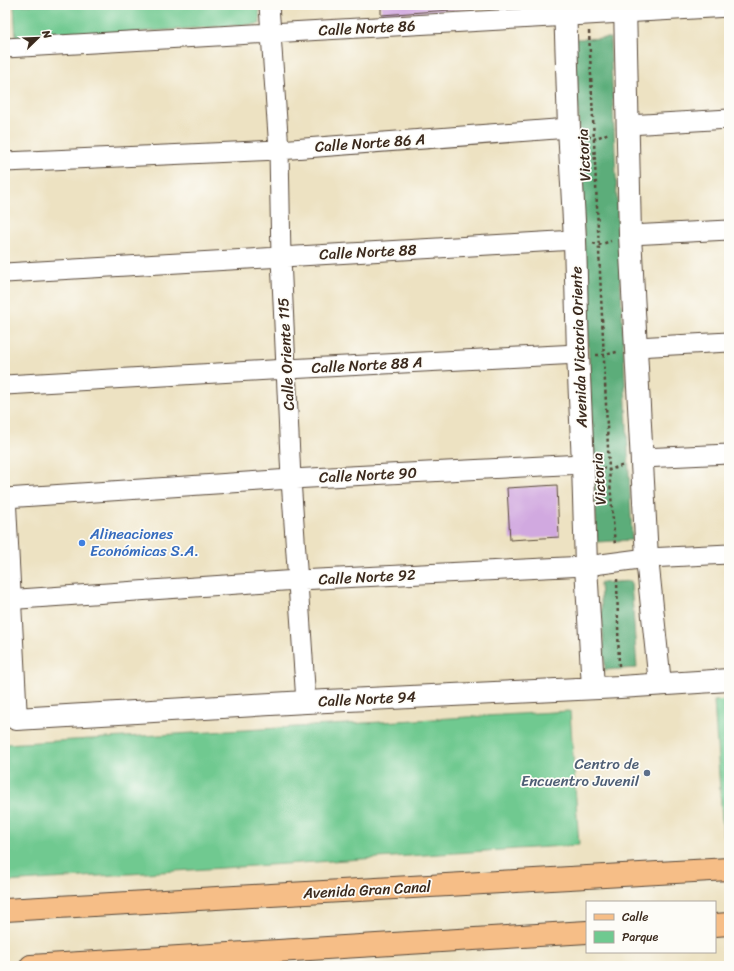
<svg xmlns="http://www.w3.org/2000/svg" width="734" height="971" viewBox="0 0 734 971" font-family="Sriracha,sans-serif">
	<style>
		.green { fill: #6fc990; stroke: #557a57 }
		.forest { fill: #5bad7a; stroke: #4b6c4c }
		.building { fill: #d1a9e0 }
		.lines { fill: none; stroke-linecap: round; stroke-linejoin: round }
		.minor-casing { stroke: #564637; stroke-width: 21 }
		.tertiary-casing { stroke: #564637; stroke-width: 24 }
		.primary-casing { stroke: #564637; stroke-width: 24 }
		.path { stroke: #564637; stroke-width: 2.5; stroke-dasharray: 3 3; stroke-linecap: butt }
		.minor { stroke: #fff; stroke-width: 19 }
		.tertiary { stroke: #fff; stroke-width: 22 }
		.primary { stroke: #f6be87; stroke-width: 22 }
		.shop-dot { fill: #3f7fe0; stroke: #fdfcf7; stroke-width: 1.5 }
		.service-dot { fill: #5c6f8a; stroke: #fdfcf7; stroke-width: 1.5 }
		.labels { text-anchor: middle; stroke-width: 3.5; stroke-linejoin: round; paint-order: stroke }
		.street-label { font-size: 15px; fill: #3b2a1e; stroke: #fdfcf7 }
		.shop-label { font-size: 15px; fill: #366cbe; stroke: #fdfcf7; text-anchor: start }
		.service-label { font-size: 15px; fill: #4e5e75; stroke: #fdfcf7; text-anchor: end }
	</style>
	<rect width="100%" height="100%" fill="#fdfcf7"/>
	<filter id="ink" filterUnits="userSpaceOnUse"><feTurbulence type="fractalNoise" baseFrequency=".025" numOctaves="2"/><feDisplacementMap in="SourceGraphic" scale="8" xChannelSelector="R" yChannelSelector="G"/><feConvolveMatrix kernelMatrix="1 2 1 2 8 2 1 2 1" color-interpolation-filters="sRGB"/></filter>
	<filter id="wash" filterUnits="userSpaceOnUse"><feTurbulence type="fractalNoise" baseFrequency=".012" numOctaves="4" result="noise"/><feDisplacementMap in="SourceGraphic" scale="16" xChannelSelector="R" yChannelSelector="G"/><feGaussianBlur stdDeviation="0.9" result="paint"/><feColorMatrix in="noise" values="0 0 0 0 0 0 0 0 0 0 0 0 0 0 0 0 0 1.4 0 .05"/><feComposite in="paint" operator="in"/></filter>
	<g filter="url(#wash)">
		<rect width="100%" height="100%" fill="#ede2c2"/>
		<path class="green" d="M14 5H259L260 24 16 40Z
			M729 700V834L723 835 714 701Z
			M570 711 579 845 5 882V744Z"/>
		<path class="forest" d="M610 38 632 540 597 542 575 39Z
			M631 581 637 668 605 670 600 583Z"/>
		<g id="blocks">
			<path class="building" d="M381 5H506V6L381 15Z
				M557 485 559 537 510 540 507 488Z"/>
		</g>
	</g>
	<g filter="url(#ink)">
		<use href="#blocks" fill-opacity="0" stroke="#564637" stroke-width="1"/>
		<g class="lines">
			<defs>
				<path id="minor" d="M269 5 279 150 281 258 291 479 306 702
					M5 48 729 7
					M628 125 729 119
					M5 162 279 150 569 128
					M630 235 729 230
					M5 273 575 240
					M636 347 729 342
					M5 385 287 369 578 354
					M642 458 729 454
					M5 498 291 479 583 464
					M5 600 298 580 586 566 647 558 729 554"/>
				<path id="tertiary" d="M565 5 569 128 575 240 578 354 583 464 586 566 593 688
					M625 5 630 235 647 558 660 684
					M5 505 16 719 306 702 620 687 729 680"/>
				<path id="primary" d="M5 910 729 869
					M715 925 729 924
					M31 966 587 932"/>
			</defs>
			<use href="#minor" class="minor-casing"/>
			<use href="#tertiary" class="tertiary-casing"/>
			<use href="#primary" class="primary-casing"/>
			<path class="path" d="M589 31 609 470 615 546
				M588 136 594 139 609 133
				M593 243 599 245 611 241
				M596 355H604L617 352
				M602 468 609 470 624 465
				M617 579 619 668"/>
			<use href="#minor" class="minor"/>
			<use href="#tertiary" class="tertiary"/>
			<use href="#primary" class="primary"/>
		</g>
	</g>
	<circle class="shop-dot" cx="82" cy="543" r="4"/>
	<circle class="service-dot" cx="647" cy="773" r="4"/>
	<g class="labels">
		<g class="street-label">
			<text transform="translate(367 28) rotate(-3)" y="5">Calle Norte 86</text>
			<text transform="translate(370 143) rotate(-4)" y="5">Calle Norte 86 A</text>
			<text transform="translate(584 155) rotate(-93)" y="5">Victoria</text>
			<text transform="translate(368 252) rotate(-3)" y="5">Calle Norte 88</text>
			<text transform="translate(579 347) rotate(-92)" y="5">Avenida Victoria Oriente</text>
			<text transform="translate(286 354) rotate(-93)" y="5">Calle Oriente 115</text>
			<text transform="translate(367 365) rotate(-3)" y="5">Calle Norte 88 A</text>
			<text transform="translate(368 475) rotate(-3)" y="5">Calle Norte 90</text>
			<text transform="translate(599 479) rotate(-94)" y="5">Victoria</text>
			<text transform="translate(367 577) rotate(-3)" y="5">Calle Norte 92</text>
			<text transform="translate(367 699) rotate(-3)" y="5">Calle Norte 94</text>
			<text transform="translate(367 890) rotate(-3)" y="5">Avenida Gran Canal</text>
		</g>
		<g class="shop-label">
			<text x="90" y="539">Alineaciones<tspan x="90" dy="17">Económicas S.A.</tspan></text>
		</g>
		<g class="service-label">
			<text x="639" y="769">Centro de<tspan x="639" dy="17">Encuentro Juvenil</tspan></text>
		</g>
	</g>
	<rect width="734" height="971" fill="none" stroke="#fdfcf7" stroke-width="20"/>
	<rect x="586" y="901" width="130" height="52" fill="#fdfcf7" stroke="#afa8a0"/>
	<rect x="594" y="914" width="20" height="6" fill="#f6be87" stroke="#afa8a0"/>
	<text x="622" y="921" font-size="12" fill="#3b2a1e">Calle</text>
	<rect x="594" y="931" width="20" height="12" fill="#6fc990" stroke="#afa8a0"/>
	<text x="622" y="941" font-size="12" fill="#3b2a1e">Parque</text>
	<g transform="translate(38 38) rotate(67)" stroke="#fdfcf7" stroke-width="3" paint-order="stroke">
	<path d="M0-3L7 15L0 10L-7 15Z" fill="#3b2a1e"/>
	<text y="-6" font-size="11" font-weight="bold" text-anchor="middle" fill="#3b2a1e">N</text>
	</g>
</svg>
